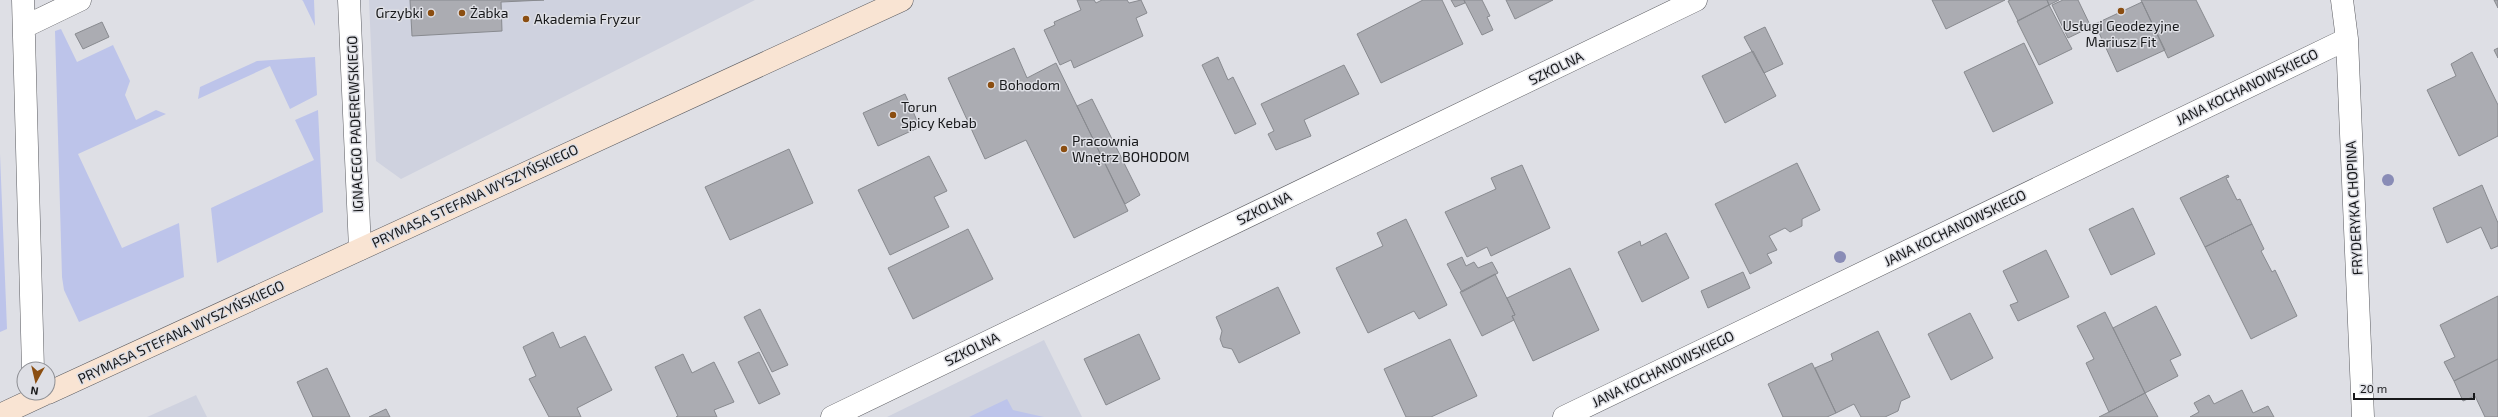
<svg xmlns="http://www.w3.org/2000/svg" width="2498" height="417" viewBox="0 0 2498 417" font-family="'Exo 2',sans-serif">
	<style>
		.built { fill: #cfd2df }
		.green { fill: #bdc4ea }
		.building { fill: #abacb2; stroke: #888a8f }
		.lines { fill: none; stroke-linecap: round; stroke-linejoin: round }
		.service-casing { stroke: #5b5c61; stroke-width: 23 }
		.minor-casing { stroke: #5b5c61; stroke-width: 23 }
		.secondary-casing { stroke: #5b5c61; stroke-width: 23 }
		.service { stroke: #fff; stroke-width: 22 }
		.minor { stroke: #fff; stroke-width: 22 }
		.secondary { stroke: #f9e4d3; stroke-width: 22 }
		.tree { fill: #898cb6 }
		.poi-dot { fill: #8b4e11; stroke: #dedfe5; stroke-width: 1.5 }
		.labels { text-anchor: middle; stroke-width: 3; stroke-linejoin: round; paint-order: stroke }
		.poi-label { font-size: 14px; fill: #17181a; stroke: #dedfe5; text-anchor: start }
		.street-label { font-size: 14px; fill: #17181a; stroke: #dedfe5 }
	</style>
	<rect width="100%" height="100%" fill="#dedfe5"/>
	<path class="built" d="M369 0H755L401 179 376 161Z
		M1044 340 1082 417H887Z
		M196 395 207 417H147L194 396Z"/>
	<path class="green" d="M302 0H314L315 26 303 1Z
		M61 29 77 62 113 45 130 81 125 95 136 120 156 110 166 114 78 154 122 248 179 223 184 277 79 322 64 290 62 277 55 31Z
		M315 57 317 95 290 109 270 66 198 99 200 87 257 61Z
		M318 110 323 212 217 263 211 208 314 160 295 120Z
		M0 154 7 329 0 332Z
		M1007 399 1013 410 1044 417H969Z"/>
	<path class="building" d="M410 0H544L501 2 502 31 412 36Z
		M1077 0H1094L1096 3 1102 0H1127L1129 3 1141 0 1147 13 1136 18 1143 36 1074 68 1071 60 1060 65 1044 30 1055 25 1054 22 1081 10Z
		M1423 0H1442L1463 44 1381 83 1357 34Z
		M1451 0H1464L1465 3 1455 7Z
		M1464 0H1482L1490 16 1487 17 1493 30 1482 35Z
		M1506 0H1553L1515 19Z
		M1932 0H2005L1946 29Z
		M2011 0H2047L2049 5 2018 21 2008 1Z
		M2047 0H2059L2049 5Z
		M2063 0H2078L2091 27 2068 38 2052 5Z
		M2141 0H2196L2214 36 2168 58Z
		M2494 0H2498V8Z
		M2142 2 2165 50 2117 72 2095 24Z
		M2049 5 2072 49 2039 65 2017 21Z
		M102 22 109 37 83 49 75 34Z
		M1765 27 1783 64 1764 73 1744 37Z
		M2024 43 2053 103 1993 132 1964 72Z
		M1014 48 1027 78 1056 63 1128 211 1074 238 1026 140 985 159 948 78Z
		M2498 48V58L2494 50Z
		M1753 51 1776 96 1725 123 1702 76Z
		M2472 52 2498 105V136L2459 156 2427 90 2456 76 2451 64Z
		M1218 57 1228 80 1233 77 1256 124 1235 134 1202 65Z
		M1344 65 1359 94 1304 120 1311 136 1276 150 1268 134 1274 131 1261 104Z
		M905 94 920 127 878 146 863 113Z
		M1092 99 1140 195 1125 204 1077 106Z
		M789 149 813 203 730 240 705 187Z
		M929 156 947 191 934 197 949 227 890 255 858 190Z
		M1797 163 1820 210 1802 219V226L1790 232 1785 228 1769 236 1777 250 1767 254 1772 263 1750 274 1715 204Z
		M1522 165 1550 228 1491 256 1487 247 1467 257 1445 212 1496 189 1491 178Z
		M2228 175 2229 177 2226 178 2237 200 2240 199 2252 224 2205 247 2180 198Z
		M2482 185 2498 223V246L2491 249 2481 227 2447 243 2433 208Z
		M2133 208 2155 254 2111 275 2089 229Z
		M1406 219 1447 305 1419 319 1414 311 1368 333 1336 268 1383 246 1377 233Z
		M2252 224 2264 249 2261 251 2272 272 2275 270 2297 316 2251 339 2205 247Z
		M968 229 993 279 913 319 888 268Z
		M1666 233 1689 278 1642 302 1618 252 1640 241 1641 246Z
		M2046 250 2069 297 2018 321 2010 305 2018 302 2003 271Z
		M1462 257 1466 266 1474 262 1478 268 1492 262 1498 273 1462 292 1447 264Z
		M1570 268 1599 330 1533 361 1512 316 1515 315 1507 298Z
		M1743 272 1750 288 1708 308 1701 291Z
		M1495 274 1515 315 1512 316 1514 320 1482 336 1460 292Z
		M1278 287 1300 333 1239 363 1232 349 1223 347 1220 339 1222 331 1216 317Z
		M2498 296V359L2454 381 2444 362 2455 357 2440 325Z
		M2156 306 2181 355 2170 360 2178 376 2145 393 2113 328Z
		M760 309 788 365 772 372 744 317Z
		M2105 312 2145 393 2109 412 2086 363 2094 359 2077 326Z
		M1970 313 1993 358 1951 380 1928 334Z
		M1878 331 1910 397 1901 401 1898 411 1885 417H1861L1854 404 1836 413 1815 368 1833 360 1831 354Z
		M553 332 560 348 585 336 612 390 577 408 581 417H549L529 379 536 376 523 347Z
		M1139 334 1160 379 1106 405 1084 359Z
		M1450 339 1477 396 1431 417H1406L1384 369Z
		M759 352 780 394 759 404 738 362Z
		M683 354 692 373 714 362 734 402 714 410 717 417H676L678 416 655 367Z
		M2498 359V417H2485L2475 396 2463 401 2454 381Z
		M1812 363 1836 413 1827 417H1783L1768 384Z
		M327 368 350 417H313L297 382Z
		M2242 390 2253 413 2268 406 2274 417H2190L2199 412 2194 403 2209 395 2214 404Z
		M2145 393 2158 417H2099L2109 412Z
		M386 409 390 417H369Z"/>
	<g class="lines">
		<defs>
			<path id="service" d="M23 0 33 369
				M24 27 80 0"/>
			<path id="minor" d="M349 0 360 249
				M2342 0 2347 39 2363 417
				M832 417 1696 0
				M1564 417 2347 39"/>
			<path id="secondary" d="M48 393 902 0
				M0 415 47 393"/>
		</defs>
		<use href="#service" class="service-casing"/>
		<use href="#minor" class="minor-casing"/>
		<use href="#secondary" class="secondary-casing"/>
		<use href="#service" class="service"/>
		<use href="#minor" class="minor"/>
		<use href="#secondary" class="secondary"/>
	</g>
	<g class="tree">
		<circle cx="2388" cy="180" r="6"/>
		<circle cx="1840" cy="257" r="6"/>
	</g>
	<g class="poi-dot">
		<circle cx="2121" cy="11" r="4"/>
		<circle cx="431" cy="13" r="4"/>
		<circle cx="462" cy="13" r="4"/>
		<circle cx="526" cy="19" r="4"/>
		<circle cx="991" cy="85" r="4"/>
		<circle cx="893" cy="115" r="4"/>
		<circle cx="1064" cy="149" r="4"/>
	</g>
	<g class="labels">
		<g class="poi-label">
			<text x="423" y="18" text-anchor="end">Grzybki</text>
			<text x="470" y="18">Żabka</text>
			<text x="534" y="24">Akademia Fryzur</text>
			<text x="2121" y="31" text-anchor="middle">Usługi Geodezyjne<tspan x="2121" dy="16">Mariusz Fit</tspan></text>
			<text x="999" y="90">Bohodom</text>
			<text x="901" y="112">Torun<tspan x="901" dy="16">Spicy Kebab</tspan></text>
			<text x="1072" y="146">Pracownia<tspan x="1072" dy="16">Wnętrz BOHODOM</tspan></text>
		</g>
		<g class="street-label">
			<text transform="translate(1556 68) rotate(-26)" y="5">SZKOLNA</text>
			<text transform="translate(2247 87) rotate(-26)" y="5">JANA KOCHANOWSKIEGO</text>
			<text transform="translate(355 124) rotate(-92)" y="5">IGNACEGO PADEREWSKIEGO</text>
			<text transform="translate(475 196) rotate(-25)" y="5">PRYMASA STEFANA WYSZYŃSKIEGO</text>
			<text transform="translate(1264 208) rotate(-26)" y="5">SZKOLNA</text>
			<text transform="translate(2354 208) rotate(-93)" y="5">FRYDERYKA CHOPINA</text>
			<text transform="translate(1955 228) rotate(-26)" y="5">JANA KOCHANOWSKIEGO</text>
			<text transform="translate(181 332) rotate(-25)" y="5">PRYMASA STEFANA WYSZYŃSKIEGO</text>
			<text transform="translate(972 349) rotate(-26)" y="5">SZKOLNA</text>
			<text transform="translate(1663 369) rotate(-26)" y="5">JANA KOCHANOWSKIEGO</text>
		</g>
	</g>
	<g transform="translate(36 381) rotate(188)"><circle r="19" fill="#dedfe5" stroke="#8e8f94"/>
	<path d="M0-3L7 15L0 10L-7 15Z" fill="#8b4e11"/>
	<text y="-6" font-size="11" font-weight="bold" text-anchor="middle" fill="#17181a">N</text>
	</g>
	<path d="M2354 393v6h120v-6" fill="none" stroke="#17181a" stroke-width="2"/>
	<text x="2360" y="393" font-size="12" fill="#17181a" stroke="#dedfe5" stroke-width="3" paint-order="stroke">20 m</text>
</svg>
